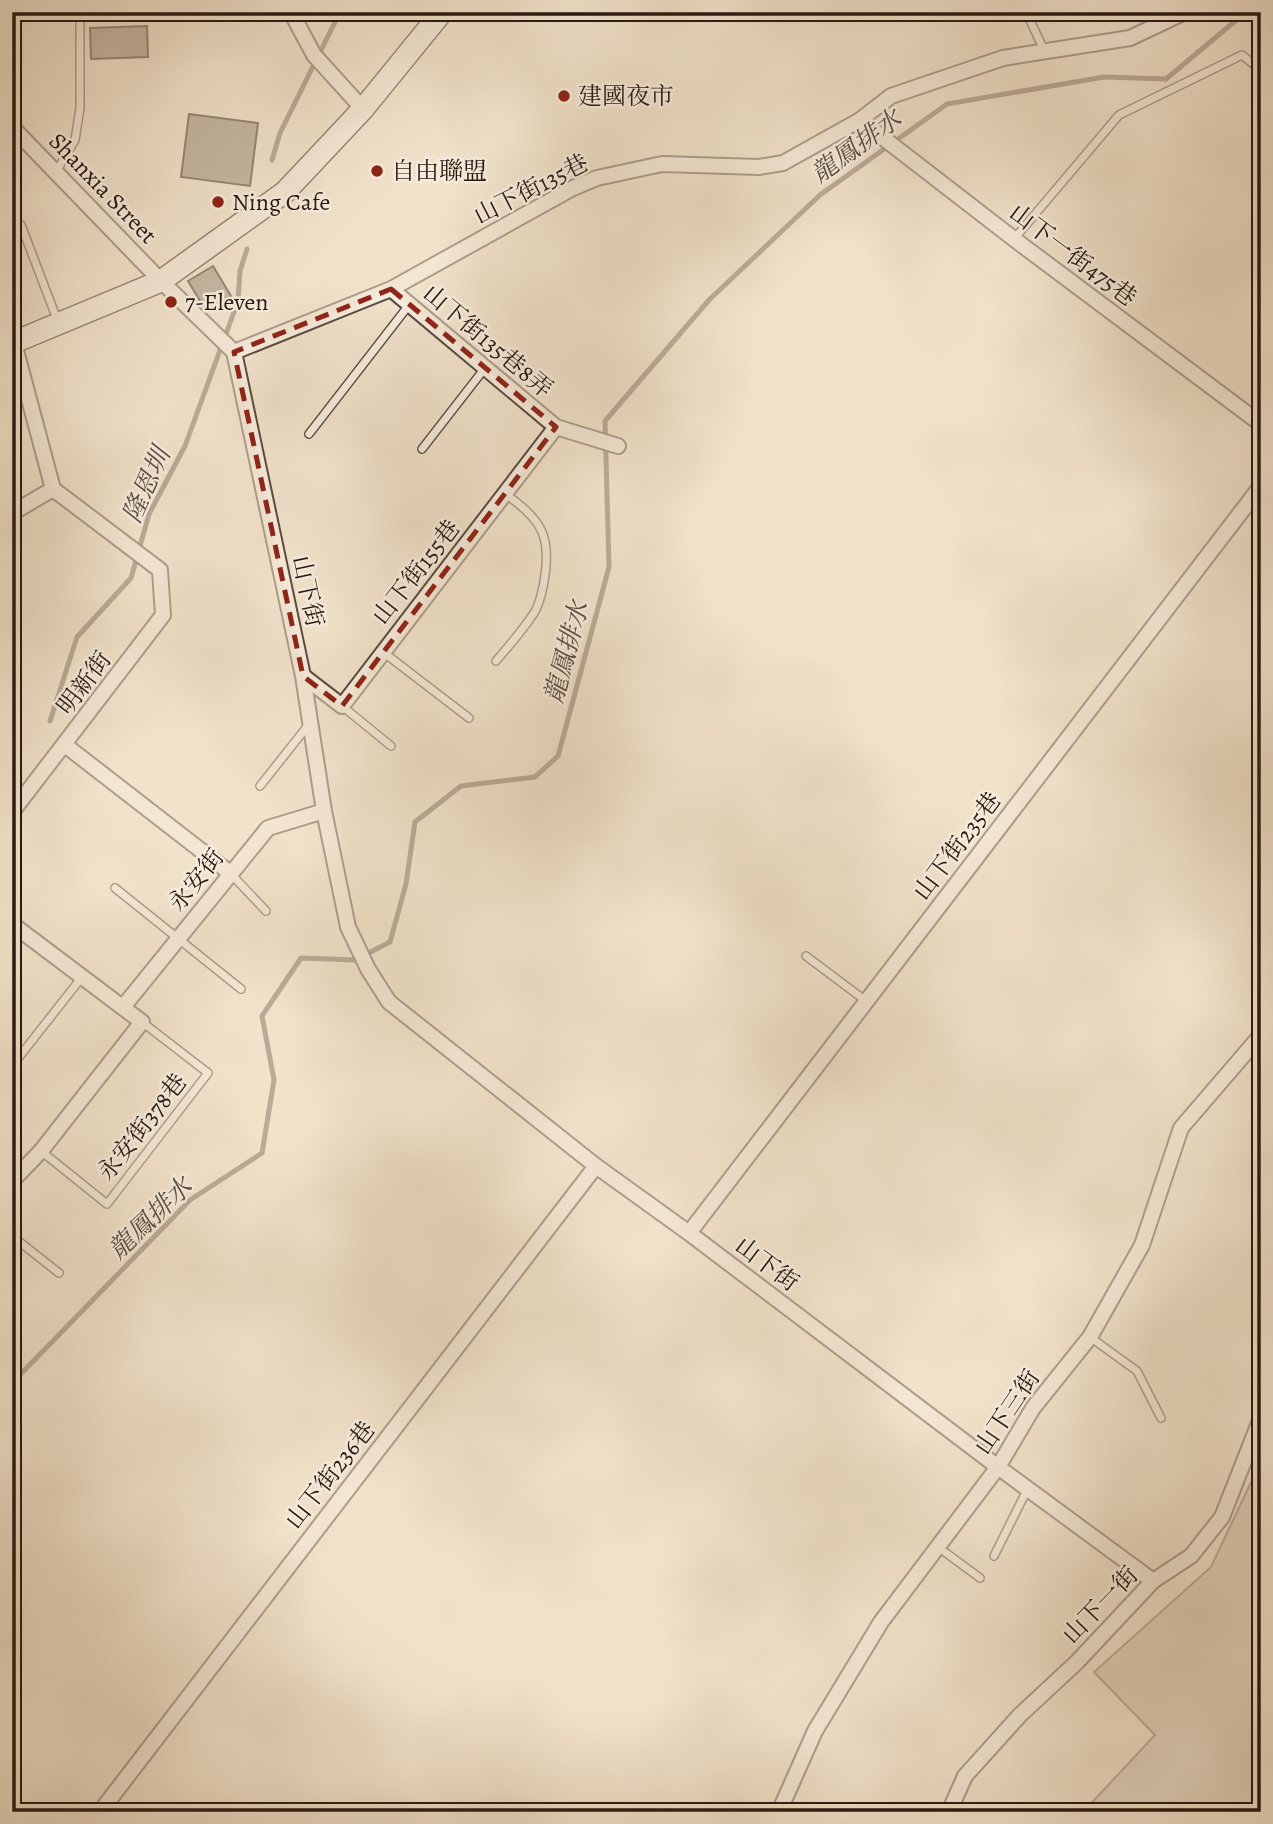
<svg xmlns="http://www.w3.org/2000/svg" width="1273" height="1824" viewBox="0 0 1273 1824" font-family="Alegreya,'Noto Serif TC',serif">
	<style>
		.green { fill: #cfc0ab; stroke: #7c6c5e; stroke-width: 2 }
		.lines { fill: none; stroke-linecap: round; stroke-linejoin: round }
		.stream { stroke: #78695b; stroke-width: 5 }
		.building { fill: #918272; stroke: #281911; stroke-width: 2 }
		.lane-casing { stroke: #5a4b40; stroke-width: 10 }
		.street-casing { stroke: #5a4b40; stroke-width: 18 }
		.secondary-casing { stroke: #281911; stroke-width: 24 }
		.lane { stroke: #f6ecdd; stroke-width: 7 }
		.street { stroke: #f6ecdd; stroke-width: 14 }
		.secondary { stroke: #f6ecdd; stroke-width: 21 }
		.marked { fill: none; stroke: #8f2418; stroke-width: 5; stroke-dasharray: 14 9; stroke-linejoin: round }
		.poi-dot { fill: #8f2418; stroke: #f6ecdd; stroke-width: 2.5 }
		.labels { text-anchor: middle; stroke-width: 5; stroke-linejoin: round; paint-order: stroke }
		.poi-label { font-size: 24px; fill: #281911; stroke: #f6ecdd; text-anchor: start }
		.street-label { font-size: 24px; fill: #281911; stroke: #f6ecdd }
		.water-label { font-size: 26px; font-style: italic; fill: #5d4e42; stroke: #f6ecdd }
	</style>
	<rect width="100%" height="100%" fill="#f1e2cb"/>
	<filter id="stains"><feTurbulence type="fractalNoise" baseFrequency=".00286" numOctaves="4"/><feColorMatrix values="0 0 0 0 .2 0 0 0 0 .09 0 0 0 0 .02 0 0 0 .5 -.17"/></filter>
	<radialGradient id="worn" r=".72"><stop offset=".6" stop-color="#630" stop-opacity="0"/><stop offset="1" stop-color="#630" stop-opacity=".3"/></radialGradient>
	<path class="green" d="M1261 1461V1790L1247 1812H1083L1155 1735 1094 1672 1211 1567Z"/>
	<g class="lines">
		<path class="stream" d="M272 160 280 133 340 12
			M50 721 77 637 131 578 149 514 185 446 238 301 240 271 247 249
			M12 1383 190 1200 262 1153 274 1080 262 1016 301 958 355 960 390 942 406 884 415 822 461 786 535 777 558 756 609 567 605 421 709 300 820 195 947 104 1104 77 1166 79 1246 12"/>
	</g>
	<path class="building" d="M147 26 148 57 91 59 90 28Z
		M189 114 258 123 250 186 181 177Z
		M213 266 231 296 206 311 188 281Z"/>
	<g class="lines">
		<defs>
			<path id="lane" d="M1026 12 1044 50
				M56 172 75 140 80 108V12
				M12 228 21 225 58 322
				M1014 239 1119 115 1242 55 1261 70
				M309 434 409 305
				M422 449 485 368
				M383 652 469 718
				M496 661C509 646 523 630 534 613 540 604 542 592 544 582 552 537 542 519 505 494
				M342 706 391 746
				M260 786 310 723
				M231 874 266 911
				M115 888 241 989
				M806 956 866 1001
				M12 1066 82 977
				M41 1151 107 1204 208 1073 142 1022
				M12 1236 59 1273
				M1090 1337 1137 1371 1161 1418
				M938 1547 980 1578
				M994 1556 1028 1488"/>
			<path id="street" d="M291 12 314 55 363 109
				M860 120 1014 239 1261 424
				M12 127 161 281 234 352 303 676 324 811 348 927 368 969 389 1002 596 1166 689 1233 998 1467 1153 1581
				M391 289 556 427 618 446
				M234 352 391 289 573 188 597 178 662 164 759 167 783 163 860 120 891 96 1003 58 1130 38 1185 12
				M12 513 53 489
				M303 676 342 706 556 427
				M65 745 230 873
				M12 812 163 615 160 570 53 489 14 343
				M12 924 142 1022 41 1151 12 1181
				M123 1007 268 828 324 811
				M689 1233 1261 486
				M100 1812 596 1166
				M779 1812 815 1731 881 1622 998 1467 1033 1408 1090 1337 1142 1245 1181 1128 1261 1035
				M949 1812 965 1776 1020 1715 1077 1662 1153 1581 1191 1556 1222 1517 1261 1418"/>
			<path id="secondary" d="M12 343 161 281 285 192 363 109 442 12"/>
		</defs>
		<use href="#lane" class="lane-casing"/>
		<use href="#street" class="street-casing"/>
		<use href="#secondary" class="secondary-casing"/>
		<use href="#lane" class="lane"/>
		<use href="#street" class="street"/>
		<use href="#secondary" class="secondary"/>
	</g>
	<path d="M0 0H1273V1824H0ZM391 289 556 427 342 706 303 676 234 352Z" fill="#f1e2cb" fill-opacity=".55" fill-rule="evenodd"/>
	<path class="marked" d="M391 289 556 427 342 706 303 676 234 352Z"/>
	<g class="poi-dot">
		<circle cx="564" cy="96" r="7"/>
		<circle cx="377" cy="171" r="7"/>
		<circle cx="218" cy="202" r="7"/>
		<circle cx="171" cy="302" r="7"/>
	</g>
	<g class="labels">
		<g class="poi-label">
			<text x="578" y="104">建國夜市</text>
			<text x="391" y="179">自由聯盟</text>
			<text x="232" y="210">Ning Cafe</text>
			<text x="185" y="310">7-Eleven</text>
		</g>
		<g class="street-label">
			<text transform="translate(103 188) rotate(46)" y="8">Shanxia Street</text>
			<text transform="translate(531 189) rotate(-27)" y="8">山下街135巷</text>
			<text transform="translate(1073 255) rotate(37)" y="8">山下一街475巷</text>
			<text transform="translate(488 341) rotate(40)" y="8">山下街135巷8弄</text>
			<text transform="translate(416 572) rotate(-52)" y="8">山下街155巷</text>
			<text transform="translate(308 591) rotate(78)" y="8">山下街</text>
			<text transform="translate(84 683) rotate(-53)" y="8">明新街</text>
			<text transform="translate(957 846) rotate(-53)" y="8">山下街235巷</text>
			<text transform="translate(196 880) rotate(-51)" y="8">永安街</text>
			<text transform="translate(142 1127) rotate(-52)" y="8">永安街378巷</text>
			<text transform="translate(767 1264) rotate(37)" y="8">山下街</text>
			<text transform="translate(1007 1412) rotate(-56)" y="8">山下三街</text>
			<text transform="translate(330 1475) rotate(-52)" y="8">山下街236巷</text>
			<text transform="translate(1100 1605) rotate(-46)" y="8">山下一街</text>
		</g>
		<g class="water-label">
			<text transform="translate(856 146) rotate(-36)" y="9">龍鳳排水</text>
			<text transform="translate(146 485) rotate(-66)" y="9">隆恩圳</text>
			<text transform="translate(566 652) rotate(-75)" y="9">龍鳳排水</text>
			<text transform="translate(150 1218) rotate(-44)" y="9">龍鳳排水</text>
		</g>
	</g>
	<rect width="1273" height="1824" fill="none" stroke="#f1e2cb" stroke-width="42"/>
	<rect x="14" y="14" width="1245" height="1796" fill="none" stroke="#281911" stroke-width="3.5"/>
	<rect x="21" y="21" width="1231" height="1782" fill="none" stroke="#281911" stroke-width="2"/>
	<rect width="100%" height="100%" filter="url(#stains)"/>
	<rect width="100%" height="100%" fill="url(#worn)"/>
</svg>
